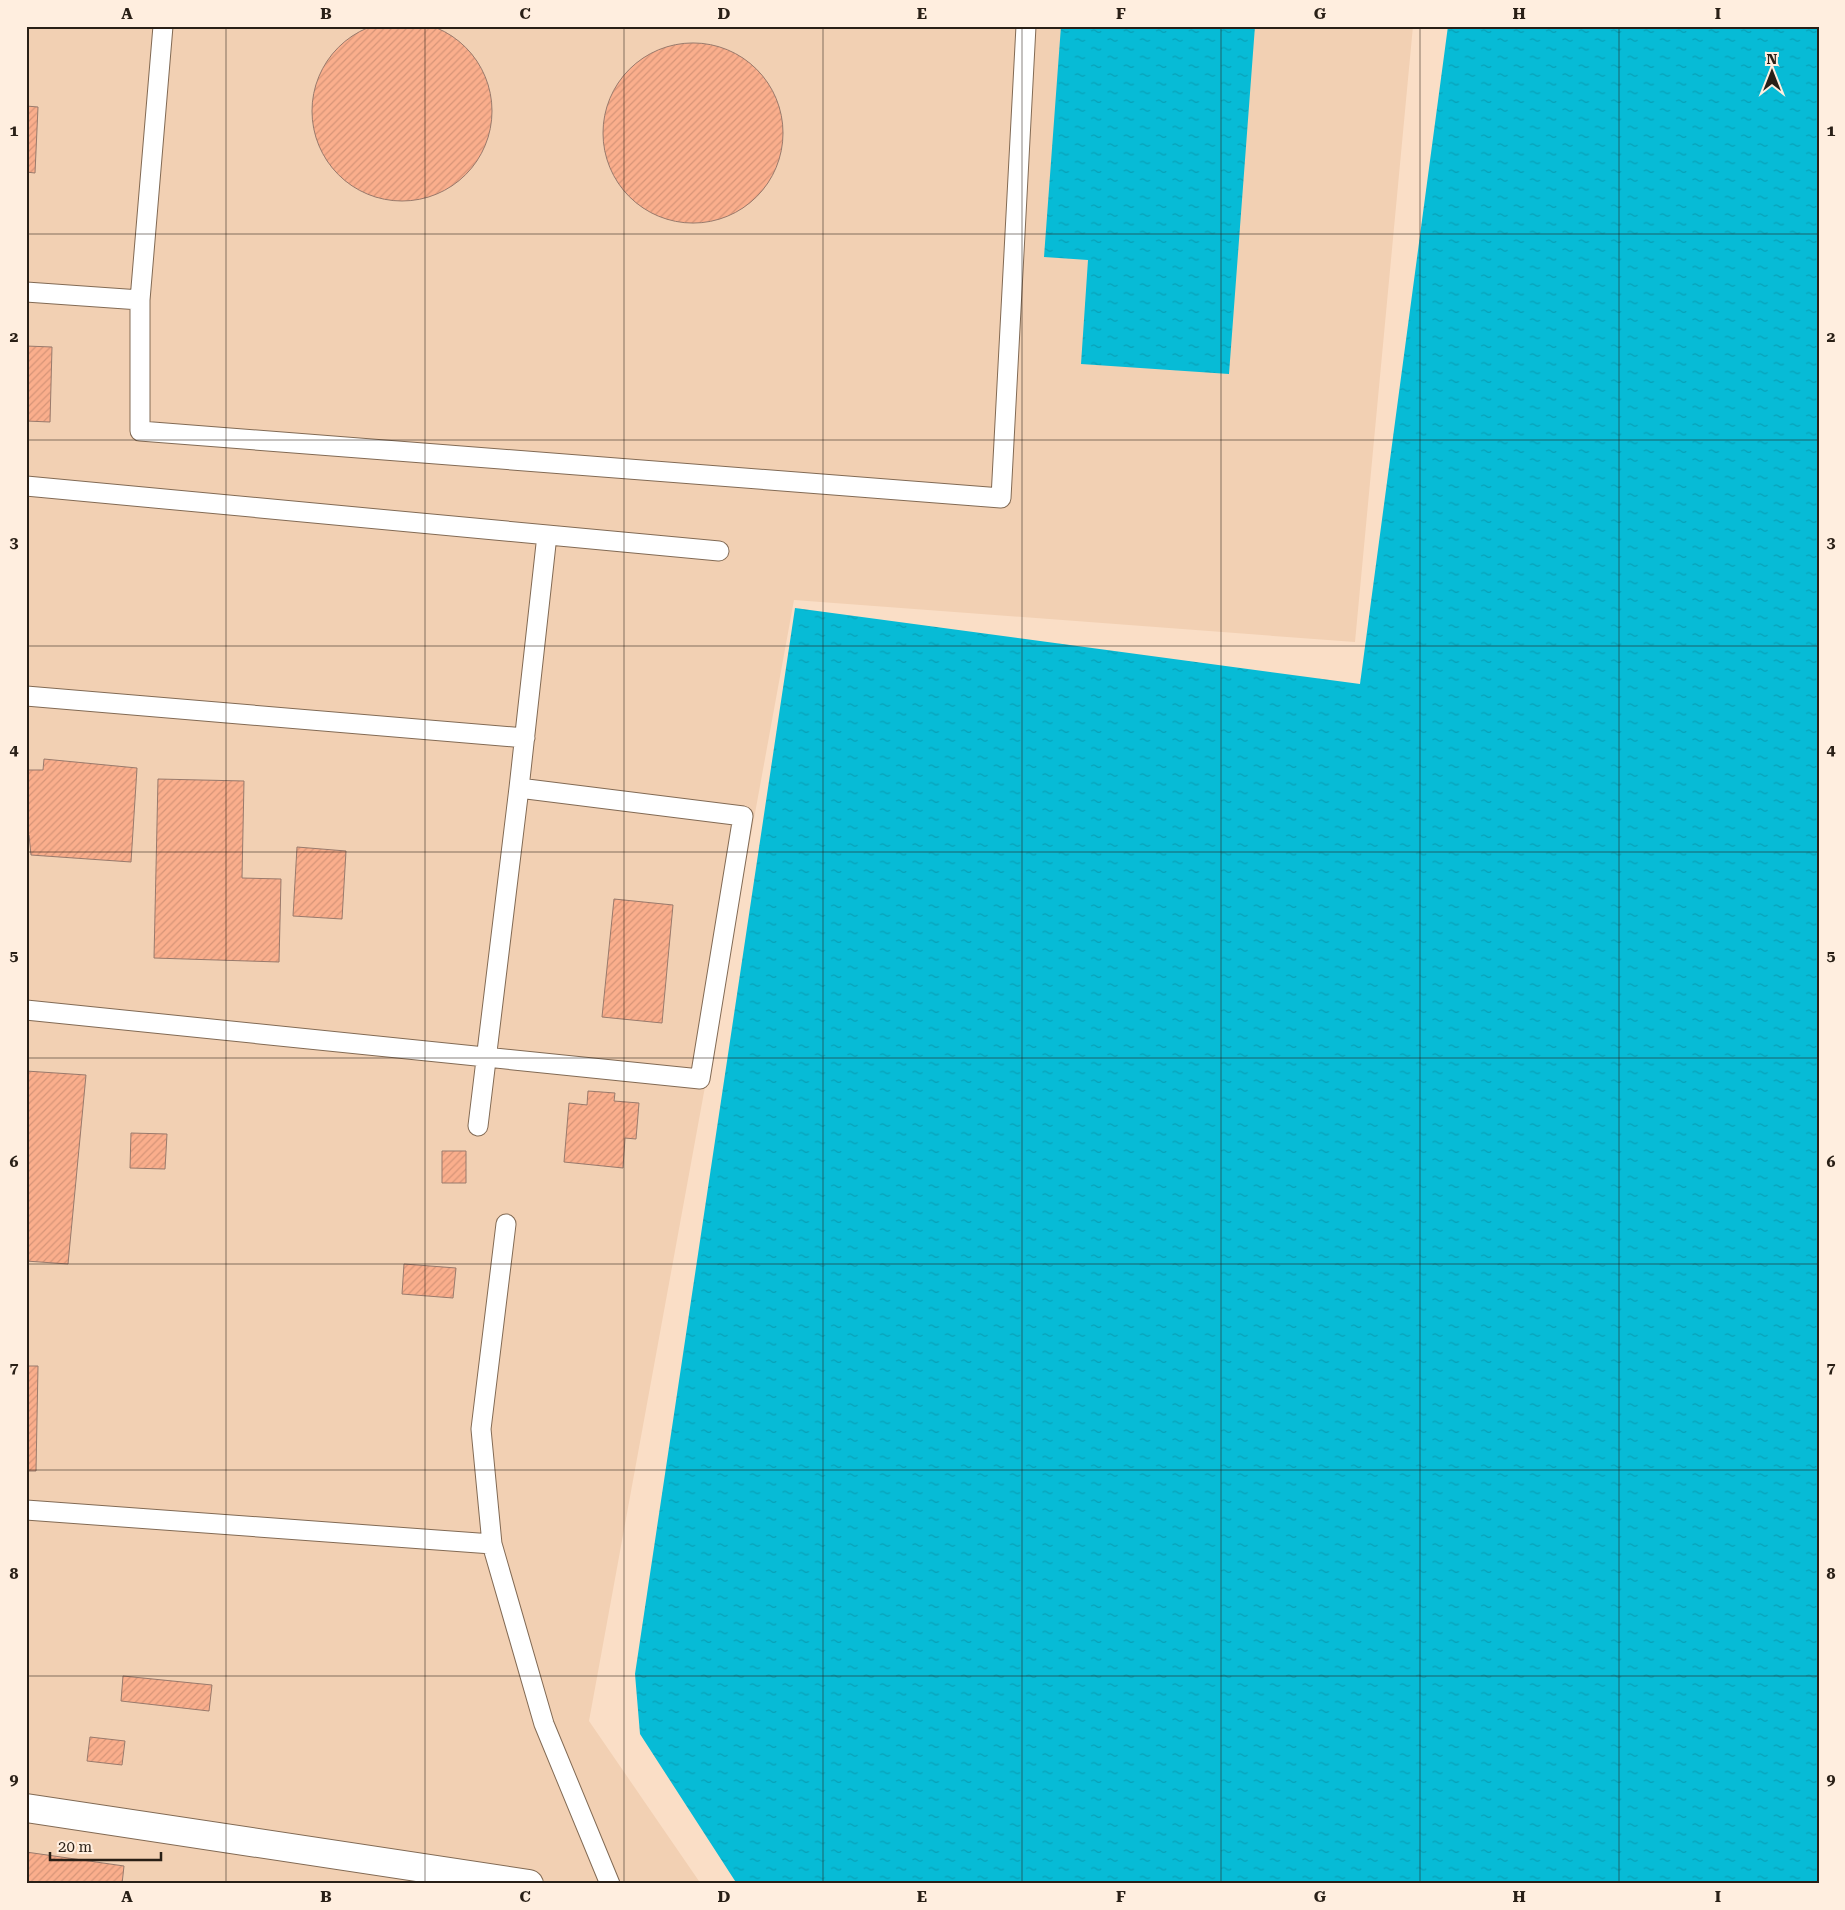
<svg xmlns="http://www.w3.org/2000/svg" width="1845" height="1910" viewBox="0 0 1845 1910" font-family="'Roboto Serif',serif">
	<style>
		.built { fill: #f2d0b3 }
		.water { fill: url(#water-ripples) }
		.building { fill: url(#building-hatch); stroke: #997a6c }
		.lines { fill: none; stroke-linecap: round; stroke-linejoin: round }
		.service-casing { stroke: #826a54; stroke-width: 21 }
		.minor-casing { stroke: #826a54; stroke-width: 30 }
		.service { stroke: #fff; stroke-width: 19 }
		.minor { stroke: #fff; stroke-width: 28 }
		.grid { fill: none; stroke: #291f16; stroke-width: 1; stroke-opacity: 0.55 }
		.neatline { fill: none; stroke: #291f16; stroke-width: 2 }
		.grid-label { font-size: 16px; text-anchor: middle; font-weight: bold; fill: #291f16 }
	</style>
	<defs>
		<pattern id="water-ripples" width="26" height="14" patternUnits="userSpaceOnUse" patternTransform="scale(1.25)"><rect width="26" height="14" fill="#07bbd6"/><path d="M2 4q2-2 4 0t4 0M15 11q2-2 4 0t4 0" fill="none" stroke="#08a0b7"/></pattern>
		<pattern id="building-hatch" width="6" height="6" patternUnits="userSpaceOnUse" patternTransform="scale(1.25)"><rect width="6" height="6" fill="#faae8c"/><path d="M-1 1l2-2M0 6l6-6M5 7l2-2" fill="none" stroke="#d69578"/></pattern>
	</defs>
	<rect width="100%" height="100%" fill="#fadec6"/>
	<path class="built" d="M26 26H1413L1355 642 794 600 589 1721 701 1884H26Z"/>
	<path class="water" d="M1061 26H1255L1229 374 1081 364 1088 260 1044 257Z
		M1448 26H1819V1884H737L640 1734 635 1674 795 608 1360 684Z"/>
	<path class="building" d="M312 111a90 90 0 1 1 180 0a90 90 0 1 1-180 0Z
		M603 133a90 90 0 1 1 180 0a90 90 0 1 1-180 0Z
		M26 106 38 107 35 173 26 172Z
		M26 346 52 347 50 422 26 421Z
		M44 759 137 768 131 862 31 855 29 835 26 834V770H43Z
		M158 779 244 781 242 878 281 879 279 962 154 958Z
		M297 847 346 851 342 919 293 916Z
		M614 899 673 905 662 1023 602 1017Z
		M26 1071 86 1075 68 1264 26 1261Z
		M588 1091 615 1093 614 1101 639 1103 636 1139 625 1138 623 1168 564 1162 569 1103 587 1105Z
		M131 1133 167 1134 165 1169 130 1168Z
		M442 1151H466V1183H442Z
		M404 1264 456 1268 453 1298 402 1294Z
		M26 1366H38L36 1471H26Z
		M123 1676 212 1685 209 1711 121 1701Z
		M90 1737 125 1741 122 1765 87 1761Z
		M26 1852 124 1866 122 1884H26Z"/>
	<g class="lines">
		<defs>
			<path id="service" d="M163 26 140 300V431L1001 498 1026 26
				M26 292 140 300
				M26 486 719 551
				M26 696 525 738
				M26 1010 700 1079 743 816 519 788
				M478 1126 519 788 547 535
				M506 1224 481 1429 492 1544 544 1724 610 1884
				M26 1510 492 1544"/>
			<path id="minor" d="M26 1808 529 1884"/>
		</defs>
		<use href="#service" class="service-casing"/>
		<use href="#minor" class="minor-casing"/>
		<use href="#service" class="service"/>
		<use href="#minor" class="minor"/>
	</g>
	<path class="grid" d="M226 26V1884M425 26V1884M624 26V1884M823 26V1884M1022 26V1884M1221 26V1884M1420 26V1884M1619 26V1884M26 234H1819M26 440H1819M26 646H1819M26 852H1819M26 1058H1819M26 1264H1819M26 1470H1819M26 1676H1819"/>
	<rect width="1845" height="1910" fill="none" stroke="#ffeedf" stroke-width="55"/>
	<g transform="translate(1772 72)" stroke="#ffeedf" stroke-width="4" paint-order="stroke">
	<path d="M0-4L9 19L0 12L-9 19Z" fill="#291f16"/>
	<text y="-8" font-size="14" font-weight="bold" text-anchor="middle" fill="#291f16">N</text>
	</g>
	<path d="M50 1852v8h111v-8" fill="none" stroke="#291f16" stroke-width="2.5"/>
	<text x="58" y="1852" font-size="15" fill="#291f16" stroke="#ffeedf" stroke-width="4" paint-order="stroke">20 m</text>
	<rect x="28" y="28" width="1790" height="1854" class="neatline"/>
	<g class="grid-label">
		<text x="127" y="19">A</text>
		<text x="326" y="19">B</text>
		<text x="525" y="19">C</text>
		<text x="724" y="19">D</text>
		<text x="922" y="19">E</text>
		<text x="1121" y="19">F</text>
		<text x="1320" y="19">G</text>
		<text x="1519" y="19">H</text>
		<text x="1718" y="19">I</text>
		<text x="14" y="136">1</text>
		<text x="1831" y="136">1</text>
		<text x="14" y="342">2</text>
		<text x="1831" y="342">2</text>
		<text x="14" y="548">3</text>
		<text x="1831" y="548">3</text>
		<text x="14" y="755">4</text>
		<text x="1831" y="755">4</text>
		<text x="14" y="961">5</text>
		<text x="1831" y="961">5</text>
		<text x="14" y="1167">6</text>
		<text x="1831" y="1167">6</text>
		<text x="14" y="1373">7</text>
		<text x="1831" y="1373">7</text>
		<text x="14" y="1579">8</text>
		<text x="1831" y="1579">8</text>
		<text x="14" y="1785">9</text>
		<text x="1831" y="1785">9</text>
		<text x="127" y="1902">A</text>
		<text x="326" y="1902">B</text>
		<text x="525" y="1902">C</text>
		<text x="724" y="1902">D</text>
		<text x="922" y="1902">E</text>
		<text x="1121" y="1902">F</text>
		<text x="1320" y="1902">G</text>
		<text x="1519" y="1902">H</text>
		<text x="1718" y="1902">I</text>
	</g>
</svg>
